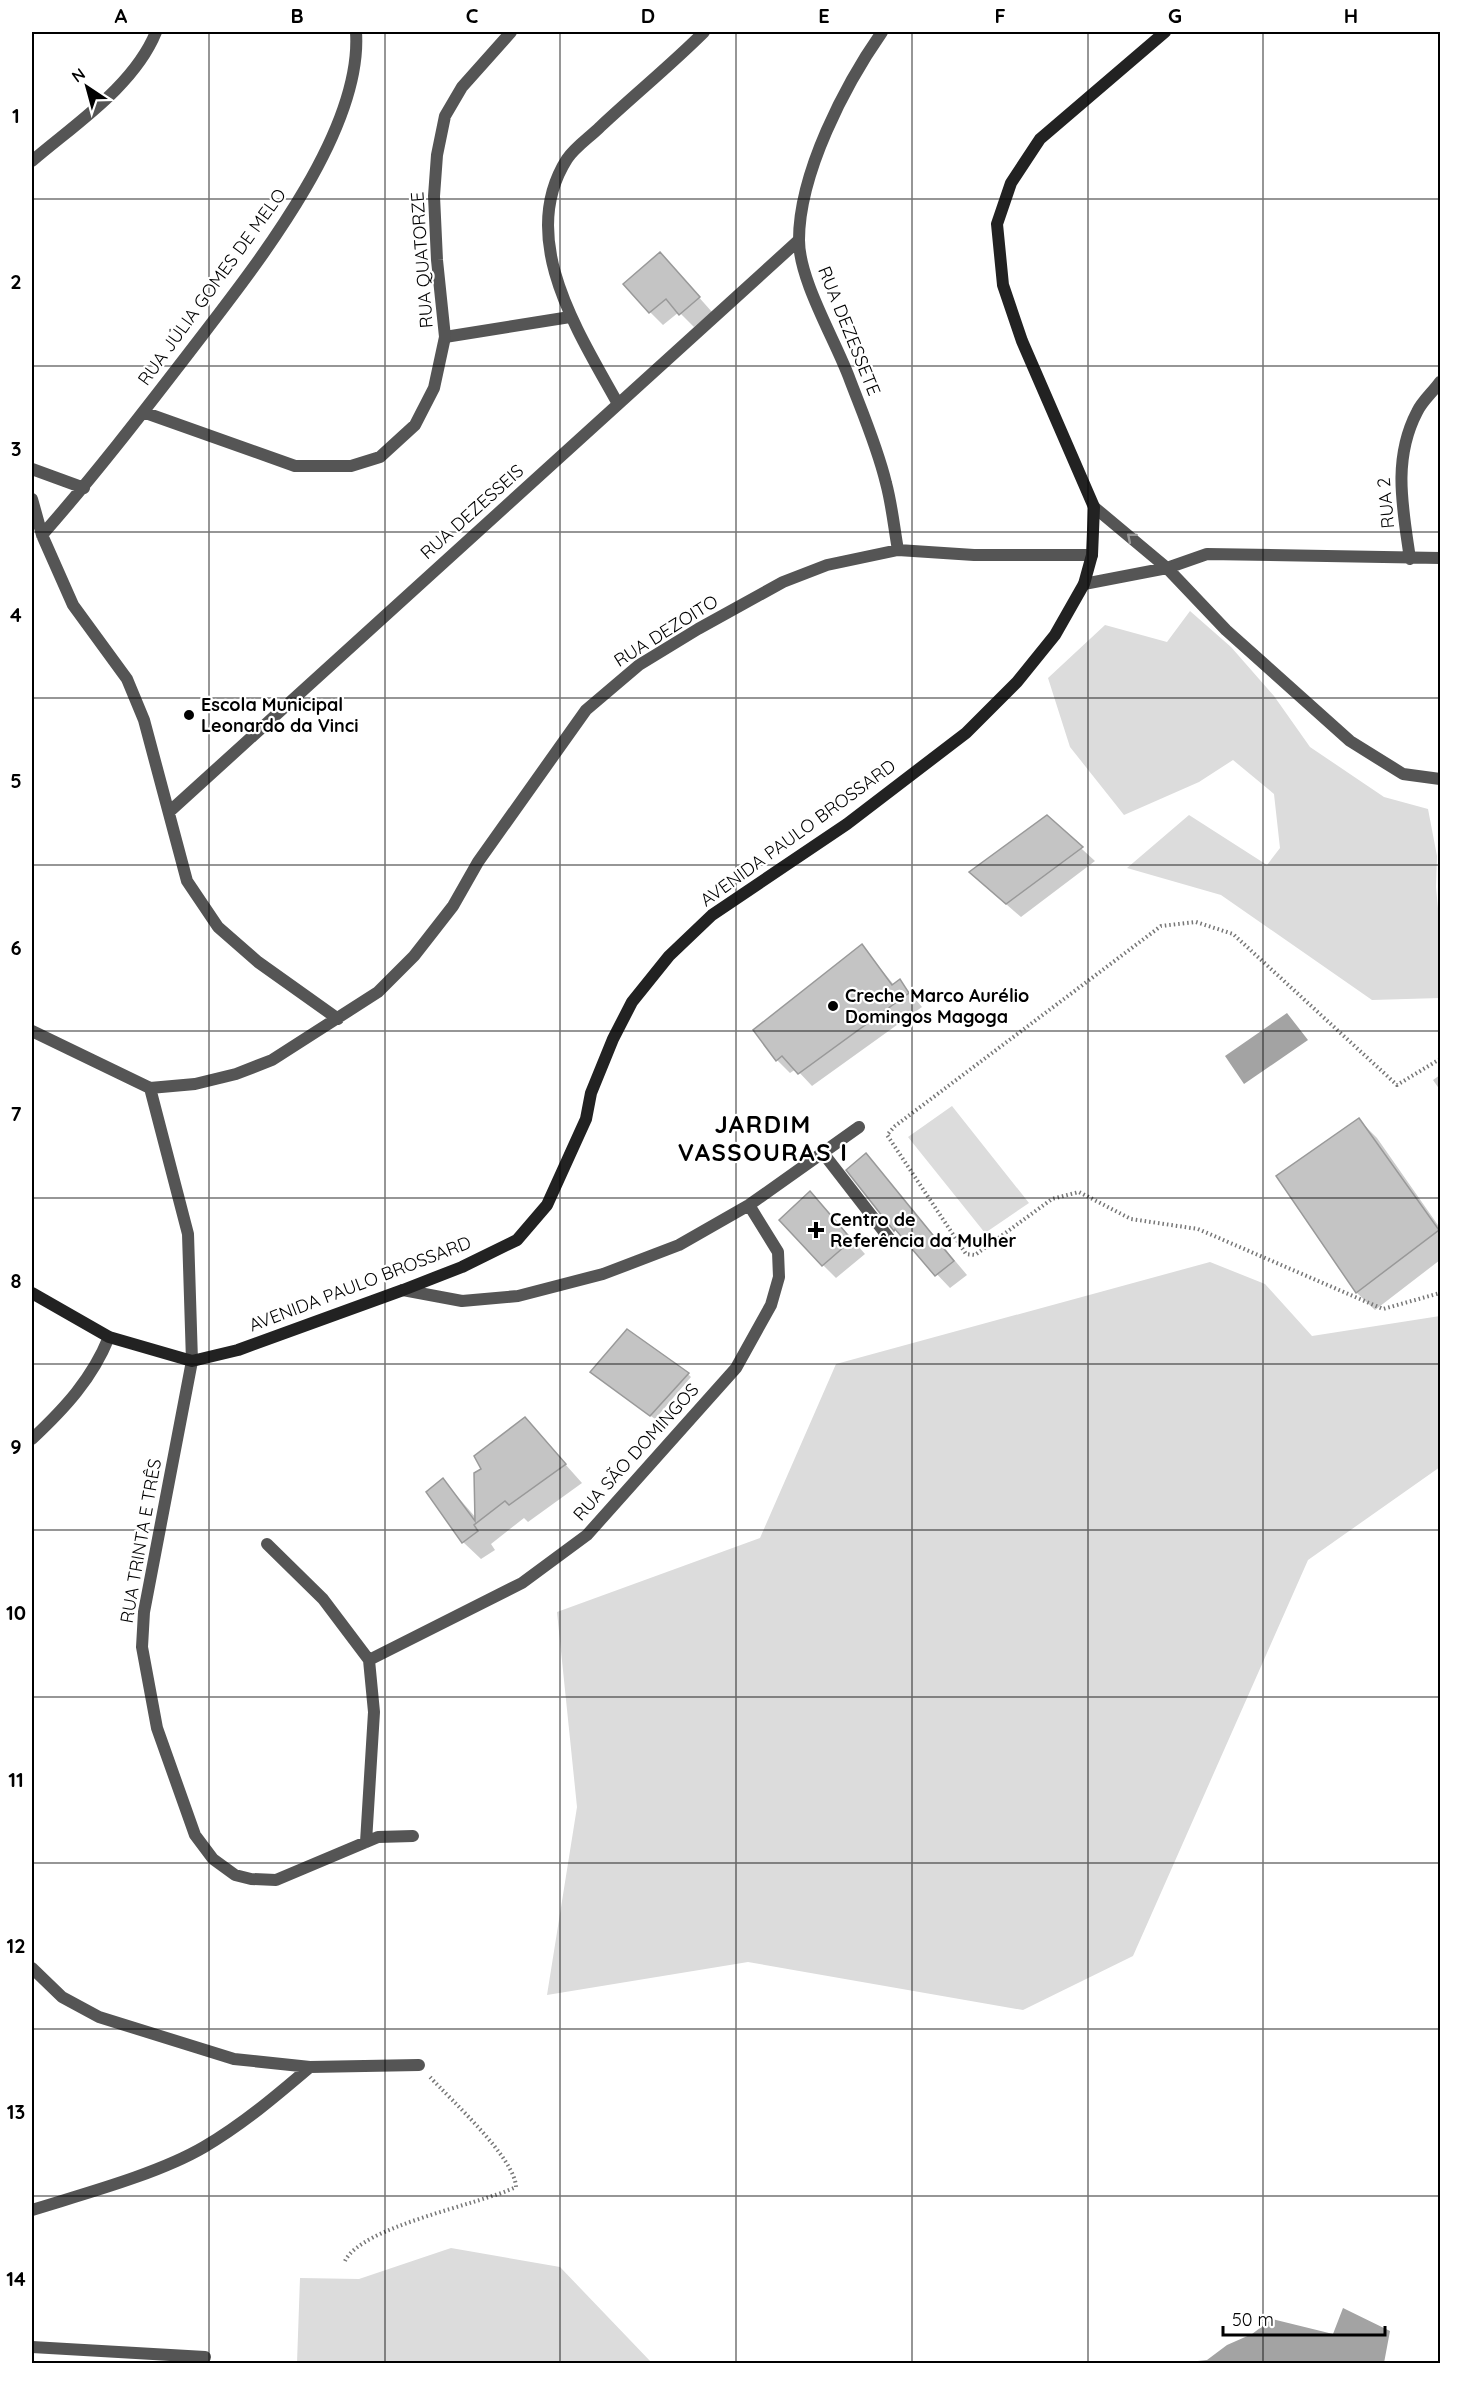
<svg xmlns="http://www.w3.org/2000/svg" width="1472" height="2395" viewBox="0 0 1472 2395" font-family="Quicksand,sans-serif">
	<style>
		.green { fill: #dcdcdc }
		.water { fill: #a3a3a3 }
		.shadow { fill: #0003 }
		.building { fill: #c4c4c4; stroke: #999; stroke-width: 1.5 }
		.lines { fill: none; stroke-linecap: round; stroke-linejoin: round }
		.path { stroke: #777; stroke-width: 4; stroke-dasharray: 1.5 3; stroke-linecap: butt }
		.lane { stroke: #555; stroke-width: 12 }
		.street { stroke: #555; stroke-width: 12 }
		.secondary { stroke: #222; stroke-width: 12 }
		.oneway { stroke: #999 }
		.grid { fill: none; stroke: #000; stroke-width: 1.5; stroke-opacity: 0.55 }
		.poi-dot { fill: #000; stroke: #fff; stroke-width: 2 }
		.labels { text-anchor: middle; stroke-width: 4.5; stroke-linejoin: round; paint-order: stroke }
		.street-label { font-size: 18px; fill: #000; stroke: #fff }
		.poi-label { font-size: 18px; font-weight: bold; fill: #000; stroke: #fff; text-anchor: start }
		.district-label { font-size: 24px; font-weight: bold; letter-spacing: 1.5px; fill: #000; stroke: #fff }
		.neatline { fill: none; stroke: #000; stroke-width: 2 }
		.grid-label { font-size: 20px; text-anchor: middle; font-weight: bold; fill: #000 }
	</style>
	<rect width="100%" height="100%" fill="#fff"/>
	<path class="green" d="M1190 611 1231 647 1274 696 1310 747 1384 797 1428 809 1437 856 1436 887 1440 930V998L1372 1000 1221 895 1127 868 1189 815 1267 865 1280 848 1274 794 1233 760 1199 782 1124 815 1070 747 1048 678 1105 625 1167 642Z
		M952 1106 1029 1203 985 1233 908 1137Z
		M1210 1262 1265 1284 1312 1336 1440 1316V1467L1308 1560 1133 1956 1023 2010 748 1962 547 1995 577 1807 557 1612 760 1538 836 1364Z
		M451 2248 560 2267 652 2363H297L300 2278 359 2279Z"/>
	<path class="water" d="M1287 1013 1308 1040 1244 1084 1225 1056Z
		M1343 2308 1390 2331 1384 2363H1179L1207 2360 1227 2345 1252 2334 1272 2319 1333 2334Z"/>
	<path class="shadow" d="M673 268 712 312 694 327 679 312 663 325 650 312Z
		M1047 817 1095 861 1021 917 984 885Z
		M862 946 894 985 900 981 922 1007 812 1086 796 1069 790 1073 777 1060Z
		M1440 1075V1090L1433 1080Z
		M1359 1120 1377 1138 1440 1228V1260L1375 1310 1357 1293 1278 1177Z
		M866 1155 967 1275 950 1288 895 1230 849 1170Z
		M823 1206 865 1254 836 1278 823 1265Z
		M688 1374 691 1377 655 1419 596 1376Z
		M525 1419 582 1483 528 1522 524 1518 491 1544 495 1550 481 1559 463 1542 443 1480 477 1519 484 1469Z"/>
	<path class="building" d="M660 252 700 297 679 315 666 299 649 313 623 284Z
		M1047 815 1083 847 1006 904 969 872Z
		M862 944 892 985 900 979 909 993 798 1074 782 1056 776 1061 753 1030Z
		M1359 1118 1439 1230 1356 1293 1276 1176Z
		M866 1153 954 1261 935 1276 895 1229 894 1231 846 1170Z
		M810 1191 852 1240 822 1266 779 1220Z
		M627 1329 689 1373 650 1416 590 1372Z
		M525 1417 566 1464 509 1505 505 1501 474 1525 478 1531 462 1543 426 1492 443 1478 475 1521 474 1473 481 1469 474 1456Z"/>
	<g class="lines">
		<path class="path" d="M1440 1059 1397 1085 1233 934 1196 922 1161 926 895 1126 887 1135 966 1254 975 1255 1052 1199 1079 1192 1131 1219 1198 1229 1383 1309 1440 1293
			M345 2261C362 2226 478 2205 516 2187 515 2158 451 2100 430 2077"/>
		<path class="lane" d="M445 337 570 317
			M823 1153 892 1242"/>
		<path class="street" d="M882 32C845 85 799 173 799 240 799 281 836 341 850 380 863 414 878 449 886 483 892 505 894 528 898 550
			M32 161C75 124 134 86 156 32
			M618 404C579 333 516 239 567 159 575 147 590 137 600 127 634 95 671 65 704 32
			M143 412 295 466H351L380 457 415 425 434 388 445 337 437 260 434 196 437 155 445 116 462 87 511 32
			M32 469 84 488
			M32 499 42 535 73 605 127 679 144 720 187 881 218 927 258 962 338 1019
			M1094 507 1167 568 1226 630 1350 741 1403 774 1440 779
			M42 535C94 476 141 415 188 354 249 274 363 135 356 32
			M1410 559C1403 509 1392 460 1417 412 1422 401 1433 392 1440 382
			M1084 584 1167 568 1207 554 1440 558
			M169 812 799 240
			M32 1031 150 1088
			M150 1088 195 1084 236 1074 272 1060 378 992 414 956 453 906 478 862 586 710 639 665 698 629 783 582 827 565 898 550 974 555H1092
			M150 1088 188 1234 192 1361 144 1612 142 1647 157 1728 195 1835 213 1859 235 1875 251 1879 276 1880 378 1837 413 1836
			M403 1290 462 1301 518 1296 603 1274 679 1245 749 1205 859 1127
			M32 1439C65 1408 92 1379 109 1337
			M267 1544 323 1599 369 1660 374 1712 366 1842
			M369 1660 522 1583 587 1535 736 1368 771 1305 779 1277 778 1252 749 1205
			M32 1968 62 1997 99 2017 234 2059 310 2067 419 2065
			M32 2210C83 2194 158 2174 204 2147 243 2124 276 2096 310 2067
			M32 2347 205 2357"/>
		<path class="secondary" d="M32 1293 109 1337 192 1361 238 1350 403 1290 462 1267 517 1240 547 1205 586 1119 591 1093 613 1039 632 1002 669 956 712 915 847 824 966 733 1017 682 1055 635 1084 584 1092 555 1094 507 1022 341 1003 285 997 224 1011 183 1040 139 1165 32"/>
	</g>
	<defs><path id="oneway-chevron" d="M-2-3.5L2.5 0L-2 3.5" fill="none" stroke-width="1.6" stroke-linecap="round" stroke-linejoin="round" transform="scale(1.5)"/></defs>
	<use class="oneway" href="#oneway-chevron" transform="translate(1131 537) rotate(-140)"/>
	<path class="grid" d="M209 32V2364M385 32V2364M560 32V2364M736 32V2364M912 32V2364M1088 32V2364M1263 32V2364M32 199H1440M32 366H1440M32 532H1440M32 698H1440M32 865H1440M32 1031H1440M32 1198H1440M32 1364H1440M32 1530H1440M32 1697H1440M32 1863H1440M32 2029H1440M32 2196H1440"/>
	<g class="poi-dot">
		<circle cx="189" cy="715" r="6"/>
		<circle cx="833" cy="1006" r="6"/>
		<path d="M813 1221h6v6h6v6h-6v6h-6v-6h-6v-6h6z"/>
	</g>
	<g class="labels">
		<g class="street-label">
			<text transform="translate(422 260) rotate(-94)" y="6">RUA QUATORZE</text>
			<text transform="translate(212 287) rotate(-54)" y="6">RUA JÚLIA GOMES DE MELO</text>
			<text transform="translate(849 331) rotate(68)" y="6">RUA DEZESSETE</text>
			<text transform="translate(1386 503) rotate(-95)" y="6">RUA 2</text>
			<text transform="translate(472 512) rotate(-42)" y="6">RUA DEZESSEIS</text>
			<text transform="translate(666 631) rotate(-32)" y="6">RUA DEZOITO</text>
			<text transform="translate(798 833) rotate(-36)" y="6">AVENIDA PAULO BROSSARD</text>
			<text transform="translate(360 1284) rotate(-21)" y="6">AVENIDA PAULO BROSSARD</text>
			<text transform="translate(636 1452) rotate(-48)" y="6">RUA SÃO DOMINGOS</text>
			<text transform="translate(141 1541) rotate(-80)" y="6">RUA TRINTA E TRÊS</text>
		</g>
		<g class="poi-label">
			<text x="201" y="711">Escola Municipal<tspan x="201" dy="21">Leonardo da Vinci</tspan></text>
			<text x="845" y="1002">Creche Marco Aurélio<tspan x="845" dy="21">Domingos Magoga</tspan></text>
			<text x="830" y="1226">Centro de<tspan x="830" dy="21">Referência da Mulher</tspan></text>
		</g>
		<g class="district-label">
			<text x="763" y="1133">JARDIM<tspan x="763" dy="28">VASSOURAS I</tspan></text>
		</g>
	</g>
	<rect width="1472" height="2395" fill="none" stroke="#ffffff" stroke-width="66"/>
	<g transform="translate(87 87) rotate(324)" stroke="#ffffff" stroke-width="4.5" paint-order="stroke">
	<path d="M0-4.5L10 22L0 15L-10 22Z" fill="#000000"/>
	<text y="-9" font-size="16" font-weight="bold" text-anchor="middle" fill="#000000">N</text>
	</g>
	<path d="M1223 2326v9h162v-9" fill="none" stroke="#000000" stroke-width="3"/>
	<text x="1232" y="2326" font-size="18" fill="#000000" stroke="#ffffff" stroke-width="4.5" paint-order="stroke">50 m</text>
	<rect x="33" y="33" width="1406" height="2329" class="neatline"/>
	<g class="grid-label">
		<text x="121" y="23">A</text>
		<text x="297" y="23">B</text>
		<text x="472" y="23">C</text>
		<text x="648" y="23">D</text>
		<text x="824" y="23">E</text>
		<text x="1000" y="23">F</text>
		<text x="1175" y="23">G</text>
		<text x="1351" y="23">H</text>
		<text x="16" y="123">1</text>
		<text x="16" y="289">2</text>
		<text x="16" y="456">3</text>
		<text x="16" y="622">4</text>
		<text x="16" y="788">5</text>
		<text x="16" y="955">6</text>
		<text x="16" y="1121">7</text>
		<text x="16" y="1288">8</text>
		<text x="16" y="1454">9</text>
		<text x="16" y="1620">10</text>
		<text x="16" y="1787">11</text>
		<text x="16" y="1953">12</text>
		<text x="16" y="2119">13</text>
		<text x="16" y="2286">14</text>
	</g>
</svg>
